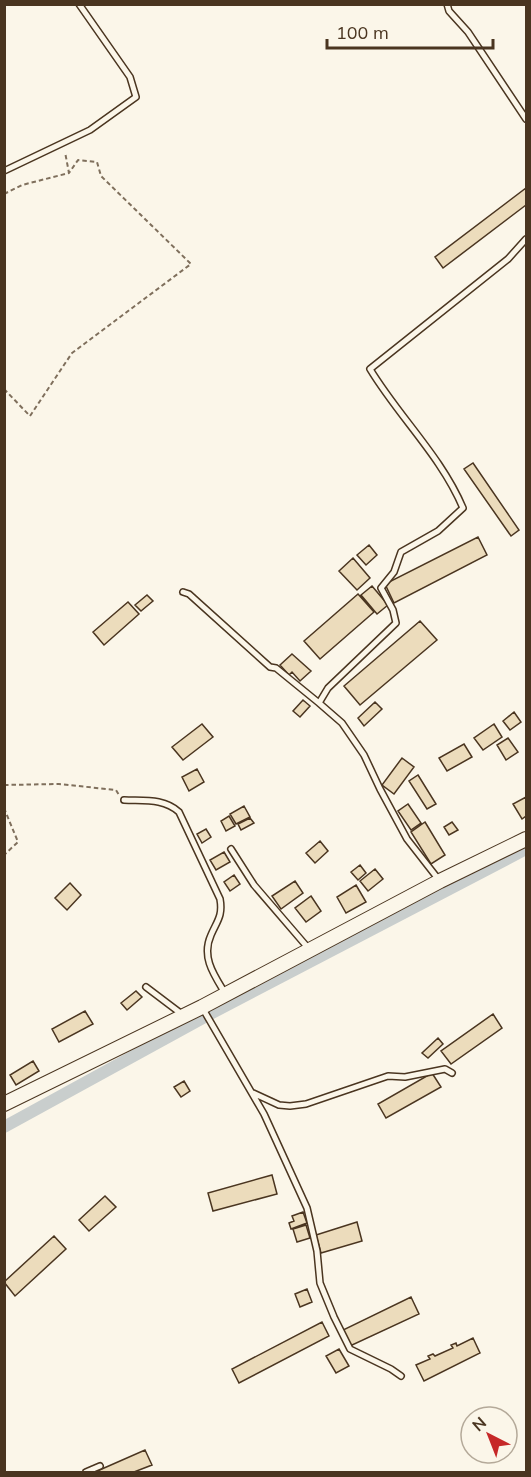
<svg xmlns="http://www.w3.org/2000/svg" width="531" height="1477" viewBox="0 0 531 1477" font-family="Mulish,sans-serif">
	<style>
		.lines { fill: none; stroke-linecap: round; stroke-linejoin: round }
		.canal { stroke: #c9cecd; stroke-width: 12 }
		.building { fill: #ecdcbc; stroke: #4a3520; stroke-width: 1.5 }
		.lane-casing { stroke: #4a3520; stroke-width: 8 }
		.secondary-casing { stroke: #4a3520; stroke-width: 16 }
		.path { stroke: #7f6f5c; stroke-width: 2; stroke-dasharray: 4.5 3; stroke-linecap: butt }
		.lane { stroke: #fbf6e9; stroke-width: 5 }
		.secondary { stroke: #fbf6e9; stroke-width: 14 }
	</style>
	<rect width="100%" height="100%" fill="#fbf6e9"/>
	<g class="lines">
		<path class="canal" d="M4 1127 212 1013 526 849"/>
	</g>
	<path class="building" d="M526 188V205L443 268 435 257Z
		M473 463 519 530 511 536 464 469Z
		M478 537 487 555 394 603 385 584Z
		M369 545 377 555 366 565 357 555Z
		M353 558 370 578 357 590 339 571Z
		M372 586 388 605 377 614 361 595Z
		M358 594 374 612 320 659 304 641Z
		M147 595 153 601 141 611 135 605Z
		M128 602 139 614 104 645 93 632Z
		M420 621 437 640 360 705 344 686Z
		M292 654 311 671 300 681 292 672 289 675 280 665Z
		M303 700 310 706 300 717 293 711Z
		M375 702 382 709 364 726 358 718Z
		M514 712 521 722 510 730 503 721Z
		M202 724 213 737 183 760 172 747Z
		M494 724 502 737 483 750 474 738Z
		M508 738 518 752 506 760 497 745Z
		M464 744 472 757 447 771 439 758Z
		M402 758 414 767 394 794 382 785Z
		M197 769 204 782 189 791 182 777Z
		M418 775 436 804 427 809 409 781Z
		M526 797V816L522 819 513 804Z
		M408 804 421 823 411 830 398 811Z
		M244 806 250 817 236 824 230 814Z
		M229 816 235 826 226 831 221 821Z
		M250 818 254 823 241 830 238 824Z
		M425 822 445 855 431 864 411 832Z
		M452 822 458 830 449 835 444 827Z
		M206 829 211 837 202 843 197 834Z
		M320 841 328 851 315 863 306 853Z
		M224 852 230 862 216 870 210 860Z
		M360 865 366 873 358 880 351 872Z
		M375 869 383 879 368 891 360 881Z
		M234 875 240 884 230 891 224 882Z
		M295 881 303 893 281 909 272 896Z
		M70 883 81 895 67 910 55 898Z
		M356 885 366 902 346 913 337 897Z
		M311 896 321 911 306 922 295 908Z
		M136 991 142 997 127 1010 121 1003Z
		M85 1011 93 1024 59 1042 52 1029Z
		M493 1014 502 1028 451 1064 441 1051Z
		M438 1038 443 1044 428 1058 422 1053Z
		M33 1061 39 1071 16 1085 10 1075Z
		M432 1073 441 1087 386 1118 378 1104Z
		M184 1081 190 1091 181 1097 174 1087Z
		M272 1175 277 1194 213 1211 208 1193Z
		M105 1196 116 1207 89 1231 79 1220Z
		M303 1212 307 1223 291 1229 289 1223 294 1221 292 1216Z
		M357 1222 362 1241 321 1253 316 1235Z
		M306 1225 310 1238 297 1242 293 1229Z
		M54 1236 66 1249 15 1296 4 1282Z
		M307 1289 312 1302 300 1307 295 1294Z
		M411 1297 419 1314 350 1346 343 1330Z
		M322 1322 329 1336 239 1383 232 1369Z
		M473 1338 480 1353 424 1381 416 1365 430 1359 428 1356 433 1354 435 1356 453 1348 451 1345 456 1343 457 1346Z
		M339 1349 349 1366 336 1373 326 1356Z
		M145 1450 152 1465 134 1472H95Z"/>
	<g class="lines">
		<defs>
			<path id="lane" d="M447 4 449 11 468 32 526 119
				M4 171 90 130 136 97 130 77 79 4
				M183 592 189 594 270 667 276 668 319 703
				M124 800C144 801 164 798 179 812L220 899C223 916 217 921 211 935 201 957 214 975 225 993
				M231 849 254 885 309 949
				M439 880 407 839 380 789 364 755 342 723 319 703 328 688 396 623 393 610 381 588 394 572 401 552 438 531 463 508C441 456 399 417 370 369L508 259 526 239
				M146 987 183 1015
				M203 1009 264 1114 307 1208 317 1251 320 1283 334 1317 350 1349 391 1369 401 1376
				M253 1093 279 1105 290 1106 306 1104 388 1076 405 1077 445 1069 452 1073
				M86 1472 100 1466"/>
			<path id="secondary" d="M4 1104 202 1007 440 881 526 839"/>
		</defs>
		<use href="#lane" class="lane-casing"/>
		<use href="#secondary" class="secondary-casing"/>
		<path class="path" d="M4 194 22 185 69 173 65 152
			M4 389 30 416 72 353 191 264 101 176 97 162 78 160 69 173
			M4 785 59 784 116 790 119 795
			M4 808 18 842 4 855"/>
		<use href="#lane" class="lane"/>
		<use href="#secondary" class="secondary"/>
	</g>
	<rect width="531" height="1477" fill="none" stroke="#4a3520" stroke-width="12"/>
	<g transform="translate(489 1435) rotate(318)"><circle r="28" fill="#fbf6e9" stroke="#b4a999" stroke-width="1.5"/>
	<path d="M0-4.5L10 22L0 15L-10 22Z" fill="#c62828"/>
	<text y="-9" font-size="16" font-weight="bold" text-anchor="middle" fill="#4a3520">N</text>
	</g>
	<path d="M327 39v9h166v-9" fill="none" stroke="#4a3520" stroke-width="3"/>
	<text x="336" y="39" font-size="18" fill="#4a3520" stroke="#fbf6e9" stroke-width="4.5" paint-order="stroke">100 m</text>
</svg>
